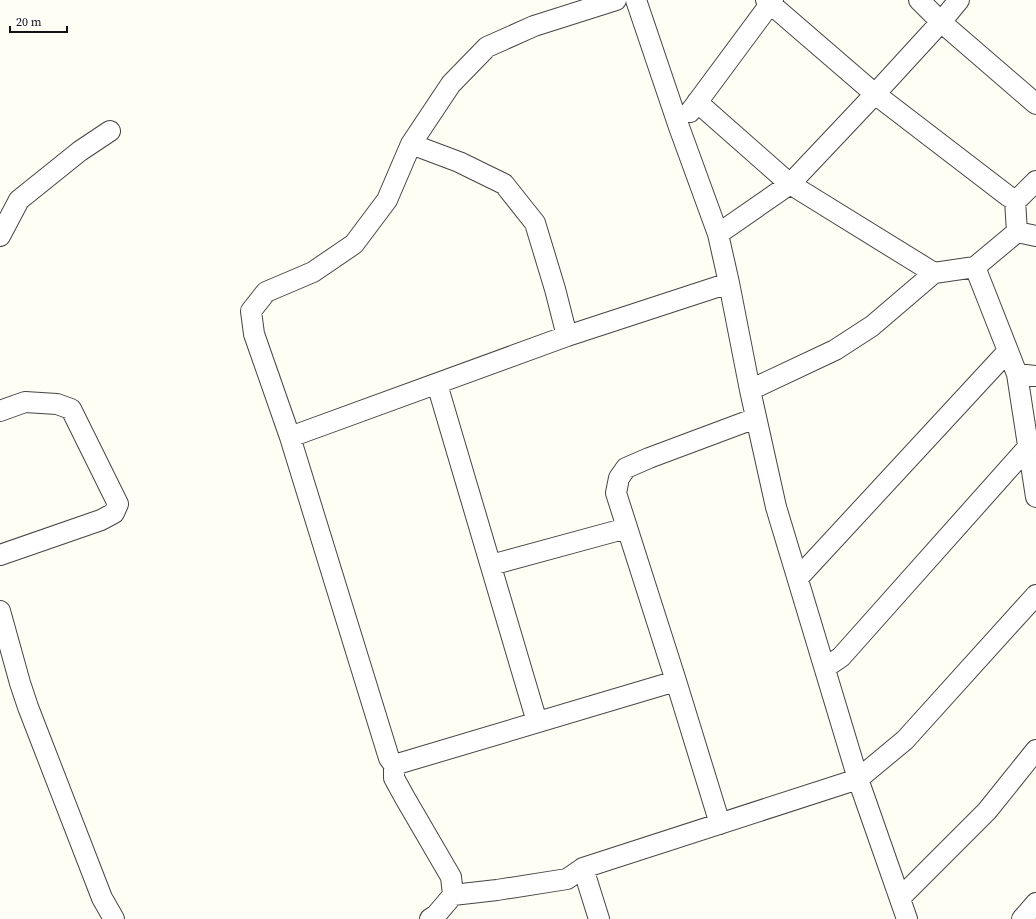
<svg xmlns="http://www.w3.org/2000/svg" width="1036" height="919" viewBox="0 0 1036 919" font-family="'Source Serif 4',serif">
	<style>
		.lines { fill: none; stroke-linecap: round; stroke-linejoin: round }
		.minor-casing { stroke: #444; stroke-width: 22 }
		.minor { stroke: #fff; stroke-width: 20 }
	</style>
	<rect width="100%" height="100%" fill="#fffef5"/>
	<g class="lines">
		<defs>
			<path id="minor" d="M616 0 534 26 487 47 451 84 411 144 387 200 354 244 313 272 266 292 251 311 254 334 290 437 389 758 394 765 676 681
				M636 0 679 127 718 234 729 283 750 390 776 507 858 779 907 919
				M766 0 875 94 1008 196 1015 200 1019 198 1036 181
				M919 0 941 22 1036 104
				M697 102 790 184 934 273
				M690 112 773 0
				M1015 200 1017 232 1036 236
				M718 234 790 184 875 94 941 22 959 0
				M0 236 19 200 80 151 110 131
				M567 336 729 283
				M1008 351 1017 374 1036 497
				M1017 374 1036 376
				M437 384 537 722
				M750 390 835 350 872 326 934 273 975 267 1017 232
				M0 411 25 402 57 404 71 409 118 504 114 513 101 520 0 555
				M290 437 567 336 555 289 535 223 504 184 459 162 411 144
				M491 565 627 528
				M798 578 1008 351 975 267
				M0 611 20 683 28 707 102 898 114 919
				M825 668 841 657 1028 447
				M394 765V778L405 798 451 877 453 895 436 915 430 919
				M720 824 676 681 616 493 619 478 626 468 649 458 756 418
				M583 868 599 919
				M453 895 497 890 567 879 583 868 858 779 905 740 1036 595
				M900 898 987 811 1036 750
				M1022 919 1036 903"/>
		</defs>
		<use href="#minor" class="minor-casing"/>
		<use href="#minor" class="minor"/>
	</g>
	<path d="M10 26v6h57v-6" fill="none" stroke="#111111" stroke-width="2"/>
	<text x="16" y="26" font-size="12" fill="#111111" stroke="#ffffff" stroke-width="3" paint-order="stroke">20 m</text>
</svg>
